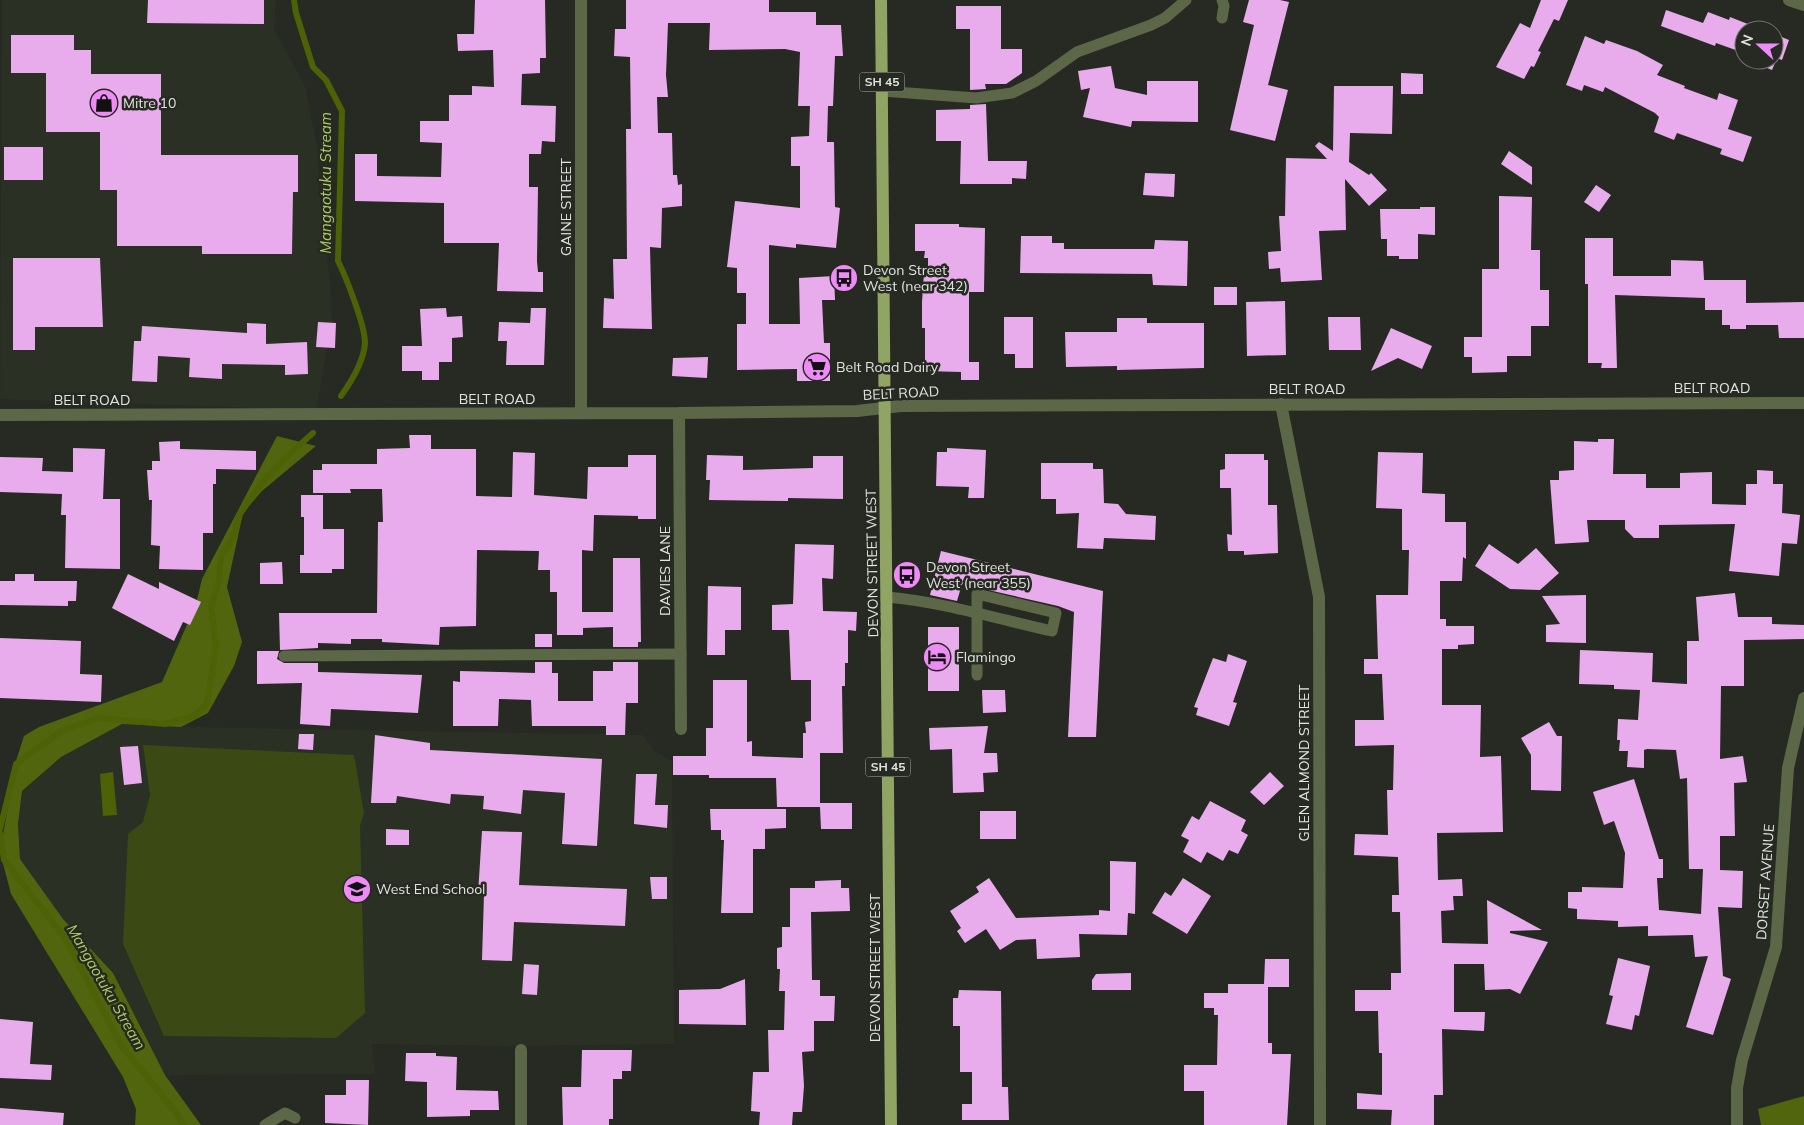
<svg xmlns="http://www.w3.org/2000/svg" width="1804" height="1125" viewBox="0 0 1804 1125" font-family="Mulish,sans-serif">
	<style>
		.built { fill: #2b3024 }
		.green { fill: #3b4914 }
		.forest { fill: #50650d }
		.water { fill: #4d6107 }
		.lines { fill: none; stroke-linecap: round; stroke-linejoin: round }
		.stream { stroke: #4d6107; stroke-width: 6 }
		.building { fill: #e8acec }
		.service { stroke: #5c6747; stroke-width: 11 }
		.minor { stroke: #5c6747; stroke-width: 12 }
		.primary { stroke: #90a563; stroke-width: 12 }
		.labels { text-anchor: middle; stroke-width: 5; stroke-linejoin: round; paint-order: stroke }
		.shield { fill: #272923; stroke: #a9aba6; stroke-width: 1 }
		.shield-label { font-size: 12px; font-weight: bold; fill: #e1e3de }
		.poi-label { font-size: 14px; fill: #e1e3de; stroke: #272923; text-anchor: start }
		.street-label { font-size: 14px; fill: #e1e3de; stroke: #272923 }
		.water-label { font-size: 15px; font-style: italic; fill: #adcc61; stroke: #272923 }
	</style>
	<rect width="100%" height="100%" fill="#272923"/>
	<path class="built" d="M2 0H276L274 29 305 86 318 151 319 193 330 281 332 321 316 410 0 399Z
		M122 724 181 727 643 735 654 751 672 761 674 1044 507 1046 372 1044 375 1074 165 1075 113 973 63 919 20 859 18 824 22 791 61 757Z"/>
	<path class="green" d="M143 745 354 755 364 813 360 826 365 1013 336 1038 164 1036 123 944 128 834 143 822 150 795Z"/>
	<path class="forest" d="M277 436 316 446 262 491 243 513 227 587 242 642 234 666 208 713 181 727 122 724 61 757 22 791 18 824 20 859 63 919 113 973 165 1075 201 1125H135L136 1109 123 1077 11 894 0 852 16 761 24 736 39 727 162 682 196 604 202 579Z
		M1804 1096V1125H1761L1758 1109Z"/>
	<path class="water" d="M113 772 117 815 103 816 100 774Z"/>
	<g class="lines">
		<path class="stream" d="M294 0 296 13 313 67 326 80 342 111 338 261C346 277 365 325 365 343 364 360 351 382 341 396
			M0 829 16 764 61 731 98 718 165 724 194 716 207 704 216 647 211 607 219 580 221 557 232 540 240 514 261 484 285 458 313 433
			M0 833 4 860 65 938 121 1045 174 1110 184 1125"/>
	</g>
	<path class="building" d="M148 0H264V24L147 23Z
		M475 0H545L546 58H540V73L522 74 521 105 556 106 555 142 542 141 541 154H529V187H538L537 261 538 272H543V292L497 291 499 243H444V203L355 201V154H377V176L441 177 442 143 420 142V121H449V95H472V86L494 87 493 50 458 51 457 34H474Z
		M626 0H769V12H816V25H841L843 56H835L833 106H828L827 142H834L835 207 840 208 836 248 796 244V248L769 245V324H800L799 278 834 276 835 300H822L824 343H830V381H797V369L737 370V324H746V293H737V268L727 267 735 201 800 208V166H791V137L809 136 810 106H798L800 52 785 49 709 50 710 23H668L666 75 668 97H657L658 133H672L673 175H677L678 185 682 184V206L662 208 661 248 650 247 652 329 603 328 604 298 614 299 613 259H627L626 129H631L630 57 614 56 615 29H626Z
		M1249 0H1280L1289 2 1268 85 1288 90 1275 141 1230 130 1254 25 1243 22Z
		M1541 0H1568L1559 21 1554 19 1538 51 1541 52 1534 67 1531 66 1524 79 1496 67 1520 23 1530 28Z
		M956 6H1001V49H1022V73L1006 84H985L986 89 970 90V29H956Z
		M1666 10 1703 23 1708 12 1729 20 1730 17 1763 30H1744V53L1716 43 1715 46 1661 26Z
		M1774 34 1789 40 1782 60 1777 58 1772 70 1750 61 1774 60Z
		M11 35H74V50H91V74H161V155H298V192H293L292 254H202V246H117V190H100V132H46V73H11Z
		M1585 36 1604 44 1606 40 1637 51 1663 65 1657 75 1685 86 1684 88 1717 100 1719 93 1738 100 1728 129 1752 137 1743 162 1720 154 1722 149 1677 133 1674 140 1654 132 1659 117 1655 113 1605 87 1603 92 1584 85 1582 91 1566 85Z
		M1111 66 1115 88 1147 95V81H1198V122L1132 121 1131 127 1083 117 1090 88 1081 90 1078 71Z
		M1401 73 1423 74V94H1401Z
		M1334 86H1393L1392 134 1350 133 1349 162 1369 175 1371 173 1387 190 1369 206 1345 179 1346 230 1319 231 1322 280 1281 282 1280 268 1269 269 1268 252 1281 251 1279 216H1285L1286 158 1327 159 1315 146 1319 142 1333 151Z
		M986 104 988 161H1027L1026 179 1012 178V184H960L961 141H936V110L970 109V105Z
		M4 147H43V180H4Z
		M1509 151 1532 167V185L1501 164Z
		M1145 173 1175 174 1174 197 1143 195Z
		M1596 185 1611 195 1599 212 1584 202Z
		M1499 196 1532 197 1531 250H1540V290H1549V326H1531V356H1507V372L1472 373V357H1464V337H1482V269H1499Z
		M1420 207H1435V235L1418 234V259H1399V256H1387V239H1381L1380 209H1420Z
		M915 224H959V227L985 228 984 292H969V362H979V380H961V372L925 371V328H922V302L924 273H928V258H924L925 251H915Z
		M1021 236H1052V243H1064V249H1154L1155 240 1188 241 1187 286 1153 285 1152 274 1020 273Z
		M1585 238H1613V276H1671V260L1703 261 1704 280H1746V303L1804 302V338H1779L1778 325H1746V329H1730V325H1722V310H1705V298L1615 295 1617 368H1601L1602 363H1588V284H1585Z
		M13 258H100L103 327H35V350H13Z
		M1214 287H1237V305H1214Z
		M1285 301 1286 355 1247 356 1246 302Z
		M446 308 447 317 462 316 463 337 452 338V362H439V380H422V371H402V346H422L420 309Z
		M531 308H546L544 365H506L507 341H498L499 322 530 323Z
		M1004 317H1033V368H1015V354H1004Z
		M1328 317H1360L1361 350H1329Z
		M1117 318H1147V323H1204V368L1117 370V366L1066 367 1065 332H1117Z
		M318 322 336 323 335 348 316 347Z
		M247 323 266 324V344L307 342 308 374 285 375V365L222 364V379L189 377 190 358 158 356 157 382 132 381 134 341H141L142 326 247 333Z
		M1391 328 1432 346 1422 369 1398 358 1371 371Z
		M708 357 707 378 672 376 673 358Z
		M409 435H431V449H476V496L512 497 513 452 535 453 534 495 587 499 588 467H628V455H656V519H638V516L594 515 593 551 582 550V612H613V558H640L641 642H638V647H613V627L583 628V635H557V592H550V570H538L539 551 477 550 476 626 440 627 439 645 382 642V639H351V644L318 643V648L280 650 279 613H377L378 522H383L382 489H350L351 493H313V470H322V464H377V449L410 448Z
		M1598 439H1614L1613 474H1646V488H1680V473L1712 472V504L1746 505V484H1757V470L1773 471V484H1783L1782 513 1800 515 1797 544 1782 543 1779 576 1729 571 1735 524 1659 525V538H1634L1625 529V520H1587L1589 542 1555 544 1550 480H1559V471L1574 470V441L1598 442Z
		M180 441V449L256 451V470L216 469V484H213V533H203V570L159 569 160 546 151 545 152 500H149L147 470H152V461H160L159 442Z
		M73 448 105 449 103 499H120V569L65 568 66 515H61L62 494 0 492V457L43 458 42 471 73 472Z
		M947 448 986 450 984 498H968L969 487 936 486 937 452H947Z
		M1378 452 1423 453 1422 493 1445 494V522H1466V559L1463 557 1462 581H1440V619H1446V626H1474V644L1458 645V649H1442V705H1481L1480 757 1501 756 1503 832 1437 833 1438 880 1462 879 1463 896H1453L1454 910 1441 911 1442 943 1488 944 1487 900 1542 930 1510 931V933L1548 942 1520 994 1510 989 1485 990 1484 964H1454V1012H1485L1484 1031 1442 1029 1443 1095H1434V1125H1391L1392 1110 1357 1109V1093L1382 1095V1053H1379L1378 1011H1355V990H1391V973H1401L1400 912H1392V895H1399L1398 857 1354 855 1355 834 1388 835 1387 790H1393L1394 745 1355 746V720H1384L1382 674H1364V659H1378L1376 595H1408L1409 550H1402V509L1376 508Z
		M1225 454H1264V460H1268V505H1277L1278 553 1244 555V551H1228L1227 534 1232 535 1231 488H1220V470L1225 469Z
		M707 455 743 456V470L813 468V456H843V499L788 498V501L709 500 710 480H706Z
		M1041 463H1093V469H1103L1104 503 1118 504 1126 514 1156 516 1155 540 1104 538 1103 549 1077 548 1079 513 1056 514V499H1041Z
		M301 495H323V529H344V569H332V573H300V555H304V517H301Z
		M795 544 834 545 833 579 822 578 823 611 857 612 856 631 848 630V663H845V686H842L843 753H820V803H852V829H821L820 807H777L776 778H709V775H673V756H706V728H713V680H747V742L752 741V756L803 758V733H806L805 722 811 721V680H791L789 630H772V605L793 604Z
		M1489 544 1518 564 1536 548 1559 573 1540 590 1510 589 1475 566Z
		M941 551 1103 591 1096 737H1068L1074 612 1058 606 962 584 957 601 930 595Z
		M282 562 283 584H260V563Z
		M15 574H34V581H77L76 601H68V606L0 605V581H15Z
		M128 574 159 589V582L201 602 190 625 183 622 174 641 112 608Z
		M708 586 741 587V630H725V655H707Z
		M1735 593 1738 617H1772V624L1804 625V639L1744 640V686H1721L1720 759 1743 756 1747 782 1734 783 1735 836H1720V870L1743 871 1742 908 1718 907 1723 976 1731 979 1713 1035 1686 1027 1708 956 1695 957 1693 935 1648 936V926L1618 927V921L1577 919V909L1568 908V892H1582V887L1623 888 1625 853 1614 821 1604 825 1593 792 1634 779 1659 859H1663V878H1657L1659 910 1701 914 1703 869H1689L1687 778 1680 779 1676 750 1647 749 1644 750V768L1627 767 1628 751H1619L1620 740H1617L1618 719 1638 720 1640 690 1614 689V685L1579 684 1580 650 1653 653 1652 682 1687 684V641H1699L1696 597Z
		M1586 595V643L1546 642V625L1560 624 1542 596Z
		M928 627H959V691H928Z
		M535 634H552V647H535Z
		M0 638 81 641 80 674 102 675 101 702 0 698Z
		M257 651H279L277 659 284 663H318V672L422 675 418 713 331 709 330 726 300 724 302 683 257 684Z
		M1228 654 1247 661 1233 702 1237 703 1229 726 1196 715 1198 708 1194 707 1213 658 1226 662Z
		M535 662H552V673H558V701H593V671H613V662H638V703H626L625 735H606V726H532L531 700 499 699 498 726H453V681L460 682V671L535 673Z
		M982 690H1005L1006 712 983 713Z
		M1549 722 1557 736H1562L1561 791 1531 790V755L1521 738Z
		M988 726 984 753H997L998 772 983 773 984 792 953 793 952 749 930 750 929 728Z
		M299 734H314L313 750 298 749Z
		M375 735 430 743V750L602 759 597 846 562 844 565 793 523 790 521 814 483 809 484 796 451 794 450 804 397 796 396 803H371Z
		M138 746 142 783 124 785 120 747Z
		M1270 772 1284 786 1264 805 1250 792Z
		M636 774H657L655 805H668L667 828 634 824Z
		M1210 801 1246 820 1241 831 1248 835 1238 854 1229 850 1223 861 1207 852 1201 863 1183 852 1189 840 1181 836 1192 816 1199 820Z
		M710 809H786V828L765 829V849H753V913H721L724 840H721V830H711Z
		M980 811H1016V839H980Z
		M386 829 409 830V845H386Z
		M482 831 522 832 519 885 627 889 625 926 514 922 512 961 482 960 484 894H478Z
		M1110 861 1136 862 1135 914 1128 913 1127 935 1079 934 1080 957 1037 959 1036 939 1016 940 1000 950 986 929 965 943 957 931 961 928 950 911 979 892 976 887 989 878 1016 918 1099 915V910L1110 911Z
		M650 877H667V899H652Z
		M1183 878 1211 896 1187 934 1152 913 1165 892 1171 896Z
		M841 880V888H849L850 911 811 912 812 980H820V996H835L834 1021H814V1051L802 1052 804 1086 802 1112H793L792 1125H759L760 1112 751 1111 753 1072H769L768 1030H784L785 991H779L780 969H777V948L782 947V927H790V888H815V881Z
		M1618 958 1650 966 1639 1016 1635 1015 1632 1030 1606 1024 1613 996 1609 995Z
		M1265 959H1289V987H1268V1043H1272V1054H1291L1287 1125H1204V1091H1184V1065H1217L1218 1015H1214V1008H1204V993H1228V984H1264Z
		M524 964 539 965 537 995 522 994Z
		M1131 973V990H1092V980L1096 974Z
		M745 979 746 1025 679 1024V990L720 989Z
		M959 990 1001 991 1002 1087H1008L1009 1120H962V1104H972V1072H960V1026H953V998H958Z
		M0 1019 33 1022 30 1064 52 1065 51 1080 0 1078Z
		M582 1050H632L631 1071H622V1079H613V1119H609V1125H563L562 1087H581Z
		M406 1053H436V1056L457 1057 456 1090 498 1091 499 1110H470V1116L427 1117V1082L405 1081Z
		M346 1080H369L368 1125 325 1123V1095H346Z
		M0 1108 64 1113 63 1125H0Z"/>
	<g class="lines">
		<path class="service" d="M1222 18 1224 6 1222 0
			M882 91 976 98 1012 93 1036 81 1077 52 1151 25 1165 18 1186 0
			M887 597C943 602 998 619 1052 631L1056 613 977 594V675
			M284 656 681 654
			M265 1125 285 1113 295 1118"/>
		<path class="minor" d="M581 0V413
			M1789 0 1804 5
			M1281 404 1319 597 1320 1125
			M679 413 681 729
			M0 415 679 413 857 411 901 406 1804 403
			M521 1125V1050
			M1737 1125V1088L1742 1060 1776 947 1788 768 1804 698"/>
		<path class="primary" d="M881 0 891 1125"/>
	</g>
	<defs>
		<symbol id="shop-disc" viewBox="-11 -11 22 22"><circle r="9.5" fill="#ef8bf7" stroke="#272923"/><path d="M-5-2.5h2.3a2.7 3.5 0 0 1 5.4 0H5L5.5 6h-11ZM-1.5-2.5h3a1.5 2.3 0 0 0-3 0Z" fill="#111"/></symbol>
		<symbol id="bus-disc" viewBox="-11 -11 22 22"><circle r="9.5" fill="#ef8bf7" stroke="#272923"/><path d="M-5-6H5V4H4V6H2V4H-2V6H-4V4H-5ZM-3.5-4V0h7V-4ZM-3.5 1.2v1.5H-2V1.2ZM2 1.2v1.5H3.5V1.2Z" fill="#111"/></symbol>
		<symbol id="supermarket-disc" viewBox="-11 -11 22 22"><circle r="9.5" fill="#ef8bf7" stroke="#272923"/><path d="M-6-5.5h2.5l.6 2H6L4.5 2H-2.5L-4.4-4H-6ZM-1.5 3.2a1.3 1.3 0 1 0 .1 0ZM3 3.2a1.3 1.3 0 1 0 .1 0Z" fill="#111"/></symbol>
		<symbol id="hotel-disc" viewBox="-11 -11 22 22"><circle r="9.5" fill="#ef8bf7" stroke="#272923"/><path d="M-6-4.5h1.5V1H6V5H4.5V3h-9V5H-6ZM-4 0a1.8 1.8 0 1 1 3.6 0ZM.5 0V-2.5h3Q6-2.5 6 0Z" fill="#111"/></symbol>
		<symbol id="school-disc" viewBox="-11 -11 22 22"><circle r="9.5" fill="#ef8bf7" stroke="#272923"/><path d="M0-5L7-2L0 1L-7-2ZM-4 1L0 2.5L4 1V4Q0 6-4 4Z" fill="#111"/></symbol>
	</defs>
	<g fill-rule="evenodd">
		<use href="#shop-disc" x="88" y="87" width="32" height="32"/>
		<use href="#bus-disc" x="828" y="262" width="32" height="32"/>
		<use href="#supermarket-disc" x="801" y="351" width="32" height="32"/>
		<use href="#bus-disc" x="891" y="559" width="32" height="32"/>
		<use href="#hotel-disc" x="921" y="641" width="32" height="32"/>
		<use href="#school-disc" x="341" y="873" width="32" height="32"/>
	</g>
	<g class="labels">
		<g class="shield">
			<rect x="859.5" y="72.5" width="45" height="19" rx="4"/>
			<rect x="865.5" y="757.5" width="45" height="19" rx="4"/>
		</g>
		<g class="shield-label">
			<text x="882" y="86">SH 45</text>
			<text x="888" y="771">SH 45</text>
		</g>
		<g class="poi-label">
			<text x="123" y="108">Mitre 10</text>
			<text x="863" y="275">Devon Street<tspan x="863" dy="16">West (near 342)</tspan></text>
			<text x="836" y="372">Belt Road Dairy</text>
			<text x="926" y="572">Devon Street<tspan x="926" dy="16">West (near 355)</tspan></text>
			<text x="956" y="662">Flamingo</text>
			<text x="376" y="894">West End School</text>
		</g>
		<g class="street-label">
			<text transform="translate(566 207) rotate(-90)" y="5">GAINE STREET</text>
			<text x="1712" y="393">BELT ROAD</text>
			<text x="1307" y="394">BELT ROAD</text>
			<text transform="translate(901 393) rotate(-3)" y="5">BELT ROAD</text>
			<text x="497" y="404">BELT ROAD</text>
			<text x="92" y="405">BELT ROAD</text>
			<text transform="translate(872 563) rotate(-91)" y="5">DEVON STREET WEST</text>
			<text transform="translate(665 571) rotate(-90)" y="5">DAVIES LANE</text>
			<text transform="translate(1304 763) rotate(-90)" y="5">GLEN ALMOND STREET</text>
			<text transform="translate(1765 882) rotate(-86)" y="5">DORSET AVENUE</text>
			<text transform="translate(875 968) rotate(-90)" y="5">DEVON STREET WEST</text>
		</g>
		<g class="water-label">
			<text transform="translate(326 183) rotate(-90)" y="5">Mangaotuku Stream</text>
			<text transform="translate(106 987) rotate(60)" y="5">Mangaotuku Stream</text>
		</g>
	</g>
	<g transform="translate(1759 45) rotate(291)"><circle r="24" fill="#272923" stroke="#71736e"/>
	<path d="M0-4L9 19L0 12L-9 19Z" fill="#ef8bf7"/>
	<text y="-8" font-size="14" font-weight="bold" text-anchor="middle" fill="#e1e3de">N</text>
	</g>
</svg>
